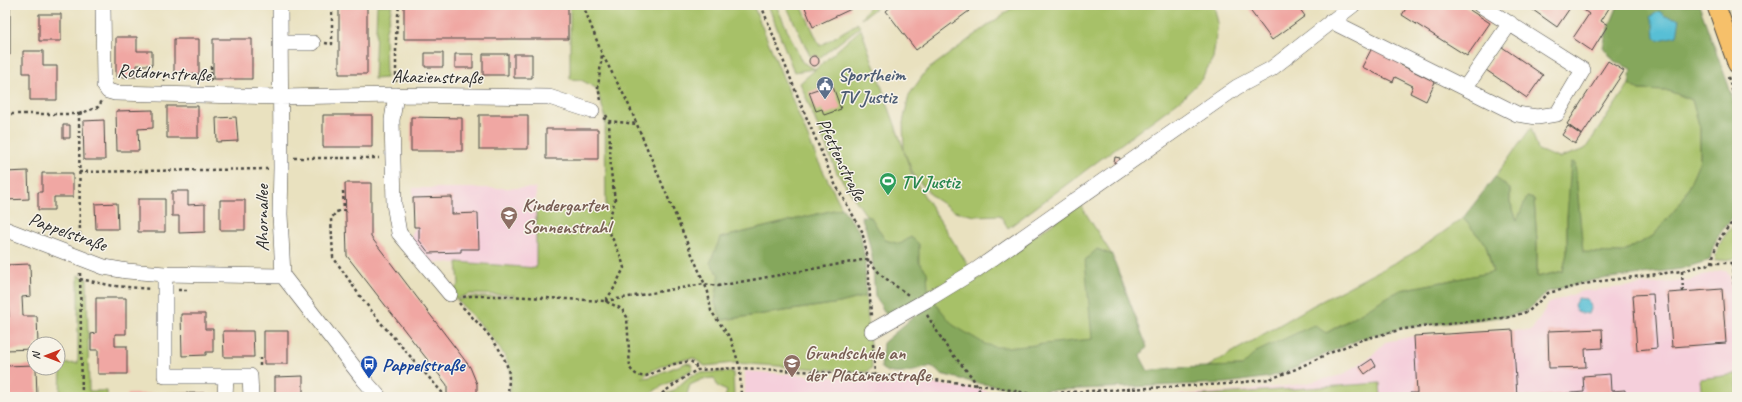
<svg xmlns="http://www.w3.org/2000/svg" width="1742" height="402" viewBox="0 0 1742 402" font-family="Caveat,sans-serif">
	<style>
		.built { fill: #f5cfdb }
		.green { fill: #a7c167; stroke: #697649 }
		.forest { fill: #85a75c; stroke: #586944 }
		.water { fill: #58bfd5; stroke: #427580 }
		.building { fill: #f0a7a3 }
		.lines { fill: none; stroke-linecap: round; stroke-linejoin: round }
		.minor-casing { stroke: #484641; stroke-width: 16 }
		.major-casing { stroke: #484641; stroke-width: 20 }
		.path { stroke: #484641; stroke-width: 2.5; stroke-dasharray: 3 3; stroke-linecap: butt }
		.minor { stroke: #fff; stroke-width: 15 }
		.major { stroke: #f6c06b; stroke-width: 18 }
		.labels { text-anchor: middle; stroke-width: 3; stroke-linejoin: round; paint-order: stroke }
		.street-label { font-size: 19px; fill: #2b2b2b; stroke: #f7f3e8 }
		.service-label { font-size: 19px; font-weight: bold; fill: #4e5e75; stroke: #f7f3e8; text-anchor: start }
		.leisure-label { font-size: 19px; font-weight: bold; fill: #27864d; stroke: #f7f3e8; text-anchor: start }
		.education-label { font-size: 19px; font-weight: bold; fill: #785e54; stroke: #f7f3e8; text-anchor: start }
		.transit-label { font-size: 19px; font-weight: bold; fill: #164399; stroke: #f7f3e8; text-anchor: start }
	</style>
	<rect width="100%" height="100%" fill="#f7f3e8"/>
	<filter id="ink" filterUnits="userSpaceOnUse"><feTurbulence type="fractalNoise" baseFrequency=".025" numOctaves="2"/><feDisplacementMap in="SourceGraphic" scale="8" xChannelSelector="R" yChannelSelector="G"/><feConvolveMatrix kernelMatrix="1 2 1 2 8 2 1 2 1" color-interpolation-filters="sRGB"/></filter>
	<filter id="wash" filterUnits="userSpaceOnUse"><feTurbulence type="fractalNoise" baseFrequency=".012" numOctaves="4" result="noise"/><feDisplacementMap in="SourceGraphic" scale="16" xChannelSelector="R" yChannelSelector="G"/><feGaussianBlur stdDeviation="0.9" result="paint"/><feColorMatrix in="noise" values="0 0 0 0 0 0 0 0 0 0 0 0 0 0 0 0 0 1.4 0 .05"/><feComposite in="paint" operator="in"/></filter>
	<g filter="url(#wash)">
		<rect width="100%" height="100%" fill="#e9e1bf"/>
		<path class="built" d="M413 188H536V209L606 210 536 268 487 264 428 262 410 240 414 227Z
			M1721 270H1726L1730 277 1737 367V397H1137L1228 392 1302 384 1342 375 1369 358 1385 342 1414 336 1513 330 1531 331 1549 303 1583 291 1689 280Z
			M745 371 932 384 978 389 1015 397H745Z"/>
		<path class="green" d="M377 5H392L385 35 386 78 374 79Z
			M570 5H753L817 159 842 208 720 238 719 275 715 303 723 320 840 303 866 296 872 368 866 372 749 364 734 363 705 366 693 358C678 360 652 367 642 378L650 377 686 363 691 364 693 369 657 389 647 397H510C510 388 511 377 510 369 505 347 473 317 457 300L471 297H514V295L470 294 455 299 451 293 459 284 457 262 536 268V209L606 210 605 115 596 88 581 80 570 79Z
			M768 5H776L802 62 815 69 794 72Z
			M786 5H801L820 46 858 23 860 27 819 58 816 55 810 56Z
			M870 5H880L861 19Z
			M1016 5H1214L1218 23 1213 58 1201 80 1183 98 1008 228 1000 215 975 216 954 211 934 198 914 176 904 151 913 178 977 279 983 276 980 274 1080 204 1112 255 1097 249 1114 352 993 354 948 328 889 249 837 173 800 83 861 29 904 150 903 123 909 95 926 71Z
			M1629 84 1639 90 1669 91 1692 100 1700 128V160L1683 201 1653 236 1620 253H1583L1575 163 1567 217V253L1563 271 1537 277V241L1534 199 1517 220 1510 202V189L1495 177 1531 128 1538 150 1559 158 1585 149Z
			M1463 218 1486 245 1493 272 1401 290 1326 333 1256 352 1242 366 1207 367 1312 306 1417 251Z
			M1737 222V258L1715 261C1717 245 1725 233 1737 222Z
			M78 275 87 279 89 391H107V397H60L61 364 78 363Z
			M718 372H733L734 397H725L727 391 718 387 714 378 703 379 690 385 686 397H655L672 392 690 376 699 373Z
			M1737 374V397H1702L1700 379Z
			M1380 383 1381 397H1178Z"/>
		<path class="forest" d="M1618 5H1699L1728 84 1737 114V213C1723 228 1713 240 1710 260L1681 269 1594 280 1547 292 1528 310 1510 316 1402 328 1360 339 1295 368 1270 377 1227 383 1032 391 976 383 941 374 931 366C917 370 894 379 881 368L883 343 933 300 953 325 985 344 996 347H1016L1092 339 1085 260 1097 249 1112 255 1147 347 1140 356 1148 371 1172 368 1242 366 1256 352 1314 325 1326 333C1352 320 1375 302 1401 290L1493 272 1486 245 1463 218 1495 177 1510 189V202L1517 220 1527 197 1534 199 1537 241V277L1563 271 1567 253V217L1571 162 1575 163 1583 252 1620 253 1653 236 1682 201 1700 160V128L1692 100 1669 91 1639 90 1629 84 1631 69 1614 61 1603 47 1606 35Z
			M842 208 860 232 865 259 866 296 840 303 722 320 715 303 719 275 710 263 720 238Z
			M861 216 871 217 885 240 900 244 911 237 919 244V262L927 272 928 289 919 298 887 316 875 296 872 256 866 229Z"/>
		<path class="water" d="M1659 11 1665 16 1680 19 1677 36 1659 40 1655 37 1654 26 1650 17Z
			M1578 298 1586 299 1591 306 1588 314 1577 312 1574 305Z"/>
		<g id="blocks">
			<path class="building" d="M5 5H10V55H5Z
				M339 5H367V74H339Z
				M404 5H568V39H404Z
				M804 5H849L851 9 813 27Z
				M893 5H964L969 11 916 50 886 11Z
				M1246 5H1297L1305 16 1272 40Z
				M1408 5H1462L1490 23 1467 56 1402 15Z
				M1526 5H1572L1557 27Z
				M1583 5H1611L1601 21 1608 25 1592 51 1573 38 1589 14 1581 8Z
				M39 14H61V41H39Z
				M116 37H137V51H152V65H137V77H116Z
				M174 39H199V74H174Z
				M213 39H252V79H213Z
				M1373 46 1403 61 1401 65 1435 82 1426 101 1410 93 1413 86 1395 77 1393 82 1362 67Z
				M1502 47 1543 75 1527 98 1486 70Z
				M23 51H43V66H57V100H30V73H23Z
				M425 53H443V67H425Z
				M455 54H473V68H455Z
				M483 54H508V75H483Z
				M514 54H532V78H514Z
				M809 61a5 5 0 1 1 10 0a5 5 0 1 1-10 0Z
				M1608 61 1624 71 1582 135 1567 124Z
				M832 84 841 109 824 115 822 109 816 111 809 92Z
				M167 106H198V138H167Z
				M153 110V128L138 129 139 151H117L116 111Z
				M323 115H372V147H323Z
				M479 115H528V149H479Z
				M236 117 238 141 217 142 216 118Z
				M411 117 462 118V151H411Z
				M104 120 105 160H84L83 121Z
				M63 125H70V138H63Z
				M1568 126 1581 135 1575 144 1562 135Z
				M546 129H598V159H546Z
				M1115 157 1120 158 1119 163H1114Z
				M28 171 29 199 5 200V172Z
				M42 173H73V197H54V210H38V192H42Z
				M345 183H371V237L470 367 477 384V397H447V385L347 256Z
				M172 191H188V205L205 204V232L179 233V216H172Z
				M452 197V214L478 213 479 249H461V252L429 253 419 240V227H414L413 198Z
				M138 199H165V232H138Z
				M220 200H245V230H220Z
				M117 203 118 229H96L95 204Z
				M30 264 31 296 22 297 23 316H37L38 344H34V349L5 350V317H9L8 297H6L5 265Z
				M1722 289 1726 343 1672 347 1668 293Z
				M1653 294 1657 348 1637 350 1633 295Z
				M96 298H126V334H115V346H127V374H98V350H91V334L96 333Z
				M181 314H205V329H213V352H206V355L182 356Z
				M1602 329 1603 348 1585 349 1586 367 1549 368 1548 331Z
				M1513 330 1517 397H1411L1410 393H1417L1414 336Z
				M223 331H253L254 357H224Z
				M264 331H288V364H264Z
				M1372 359 1376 366 1365 374 1360 367Z
				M34 365V368H36L37 396 5 397V366Z
				M1610 374 1611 391 1625 390V397H1525L1584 392 1583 376Z
				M303 376V397H275V377Z
				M206 393V397H127V394Z"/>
		</g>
	</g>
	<g filter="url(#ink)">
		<use href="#blocks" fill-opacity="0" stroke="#484641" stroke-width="1"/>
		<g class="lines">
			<defs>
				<path id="minor" d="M103 5 104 85 108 91 115 93 280 97 396 95 549 97 592 111
					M280 5 281 168 280 214 283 276 364 380 379 397
					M1331 21 1517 114 1537 117 1557 114 1583 70 1480 5
					M280 43H313
					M1465 88 1510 23
					M396 95 392 120 394 204 399 233 450 294
					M5 229 104 267 127 271 165 274 283 276
					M165 274V376H250L251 397
					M872 331 932 297 976 270 1237 87 1271 69 1353 5
					M225 397 226 376"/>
				<path id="major" d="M1716 5 1737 64"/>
			</defs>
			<use href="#minor" class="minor-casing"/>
			<use href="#major" class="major-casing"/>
			<path class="path" d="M583 5 602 54 627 101 708 292 711 311 731 339 740 368 741 397
				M761 5 802 107 835 184 862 231 868 259 871 317
				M325 43 332 44V5
				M211 66V82
				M1728 77 1737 105
				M164 81V72
				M396 82V36L399 5
				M601 100 598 88 602 54
				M5 114H79L80 244
				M79 114 98 107 102 101
				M606 115 609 121 637 124
				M603 118 609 121 611 172 615 200 608 223 609 231 621 257 624 268 613 290 605 301
				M294 158H379
				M79 172 268 169
				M343 191 344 210 336 212 331 219 333 257 360 296 381 323 446 397
				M1712 263C1715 242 1723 233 1737 217
				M1732 264 1737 315
				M1682 271 1683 292
				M80 273 82 397
				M80 279 114 286 151 289
				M178 290H189
				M463 297 470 296H507L605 301 622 309 627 317 630 368C634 374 639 377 646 376L674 364 690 361 695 364 697 370
				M605 301 704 284 718 286 868 259 881 275 908 295
				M459 303C476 322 501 343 508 369 510 377 508 388 508 397
				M927 315 948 349 972 377 983 397
				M873 343 875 375
				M1736 360H1737
				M260 366V358
				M1097 391 1098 397
				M657 397 688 375 697 370 740 368 875 375 935 380 995 387 1031 394 1227 384 1270 379 1296 369 1325 355 1361 340 1403 329 1511 317 1529 311 1548 293 1594 282 1682 271 1712 263H1737"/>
			<use href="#minor" class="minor"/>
			<use href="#major" class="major"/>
		</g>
	</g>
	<defs>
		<symbol id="civic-pin" viewBox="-11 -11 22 30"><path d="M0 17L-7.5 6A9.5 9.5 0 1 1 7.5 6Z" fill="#5c6f8a" stroke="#f7f3e8"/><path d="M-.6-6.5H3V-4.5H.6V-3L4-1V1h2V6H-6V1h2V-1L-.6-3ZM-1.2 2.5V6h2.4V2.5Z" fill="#fff"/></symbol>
		<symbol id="stadium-pin" viewBox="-11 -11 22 30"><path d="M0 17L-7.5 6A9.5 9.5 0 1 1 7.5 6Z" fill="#2e9e5b" stroke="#f7f3e8"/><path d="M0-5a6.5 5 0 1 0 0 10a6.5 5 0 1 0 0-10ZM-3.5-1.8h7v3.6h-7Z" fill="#fff"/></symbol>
		<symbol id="school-pin" viewBox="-11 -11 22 30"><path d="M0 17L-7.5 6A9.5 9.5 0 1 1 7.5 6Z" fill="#8d6e63" stroke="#f7f3e8"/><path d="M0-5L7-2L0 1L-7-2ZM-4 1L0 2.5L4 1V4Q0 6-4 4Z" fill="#fff"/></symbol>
		<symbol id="bus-pin" viewBox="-11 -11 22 30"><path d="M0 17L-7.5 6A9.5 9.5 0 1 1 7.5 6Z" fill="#1a4fb4" stroke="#f7f3e8"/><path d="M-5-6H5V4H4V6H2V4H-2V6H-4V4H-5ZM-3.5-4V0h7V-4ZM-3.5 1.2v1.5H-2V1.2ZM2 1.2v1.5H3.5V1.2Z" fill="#fff"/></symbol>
	</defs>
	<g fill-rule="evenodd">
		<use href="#civic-pin" x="815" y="75" width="20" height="27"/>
		<use href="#stadium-pin" x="878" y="171" width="20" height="27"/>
		<use href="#school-pin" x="499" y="205" width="20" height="27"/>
		<use href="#school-pin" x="782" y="353" width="20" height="27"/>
		<use href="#bus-pin" x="359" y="354" width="20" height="27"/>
	</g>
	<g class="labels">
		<g class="street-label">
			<text transform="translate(164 72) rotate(3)" y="7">Rotdornstraße</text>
			<text transform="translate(437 76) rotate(1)" y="7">Akazienstraße</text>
			<text transform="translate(842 159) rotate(64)" y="7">Pfettenstraße</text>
			<text transform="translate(261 218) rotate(-90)" y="7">Ahornallee</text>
			<text transform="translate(68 231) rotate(20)" y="7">Pappelstraße</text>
		</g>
		<g class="service-label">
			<text x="838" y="81">Sportheim<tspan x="838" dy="22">TV Justiz</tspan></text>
		</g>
		<g class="leisure-label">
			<text x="901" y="188">TV Justiz</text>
		</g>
		<g class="education-label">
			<text x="522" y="211">Kindergarten<tspan x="522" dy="22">Sonnenstrahl</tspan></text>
			<text x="805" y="359">Grundschule an<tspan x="805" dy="22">der Platanenstraße</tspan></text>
		</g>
		<g class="transit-label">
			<text x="382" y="371">Pappelstraße</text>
		</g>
	</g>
	<rect width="1742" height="402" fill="none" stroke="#f7f3e8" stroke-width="20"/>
	<g transform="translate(46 356) rotate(270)"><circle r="19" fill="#f7f3e8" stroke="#a5a39c"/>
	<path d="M0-3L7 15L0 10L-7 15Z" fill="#c8321e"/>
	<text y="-6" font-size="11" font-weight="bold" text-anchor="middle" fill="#2b2b2b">N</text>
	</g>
</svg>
